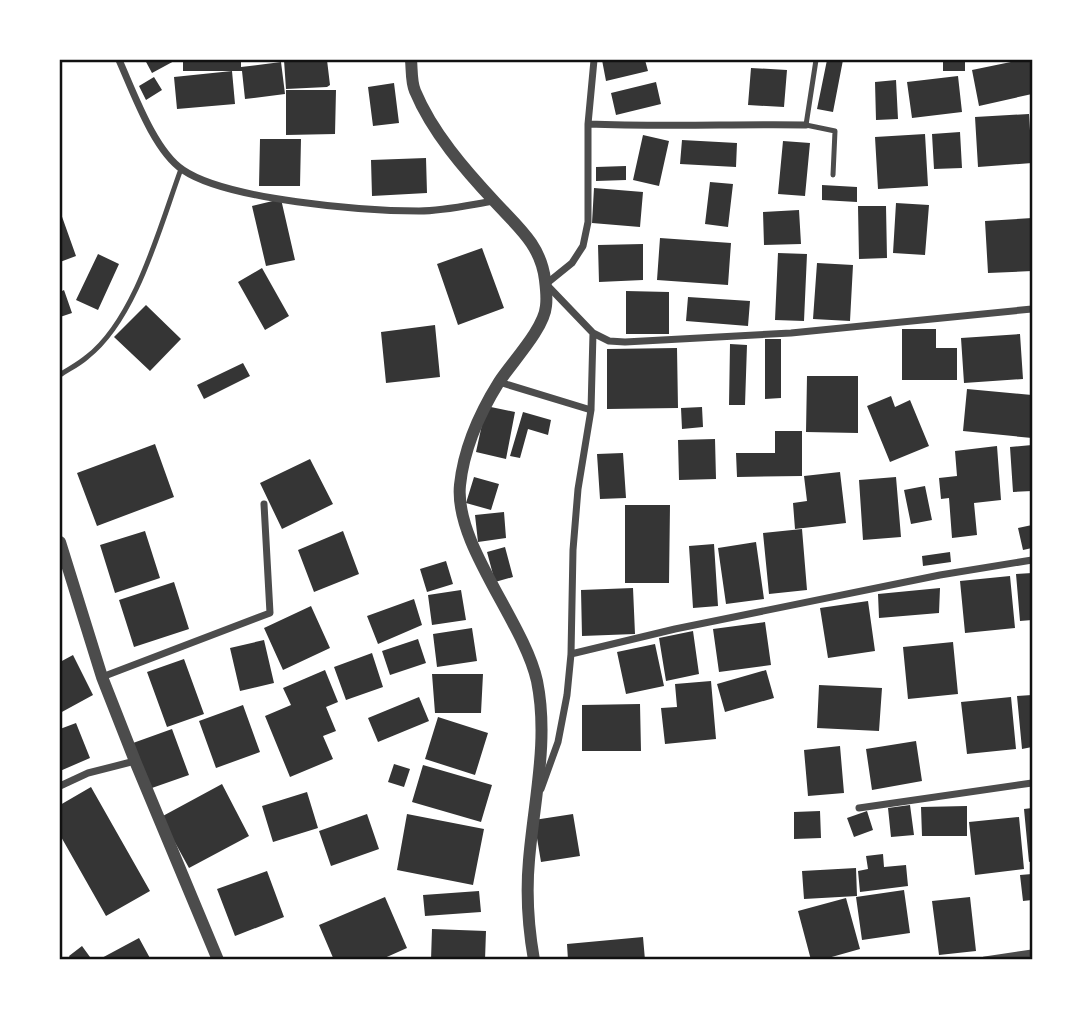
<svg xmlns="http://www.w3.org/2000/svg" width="1092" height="1019" viewBox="0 0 1092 1019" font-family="'IBM Plex Sans',sans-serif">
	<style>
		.building { fill: #353535 }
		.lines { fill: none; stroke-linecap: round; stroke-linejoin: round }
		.service { stroke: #4c4c4c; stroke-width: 5 }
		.minor { stroke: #4c4c4c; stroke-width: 7 }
		.tertiary { stroke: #4c4c4c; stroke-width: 12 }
		.neatline { fill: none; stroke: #111; stroke-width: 2.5 }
	</style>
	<rect width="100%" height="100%" fill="#fff"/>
	<path class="building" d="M145 60H176L152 73Z
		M183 60H241V67L281 62 285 94 245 99 242 71H183Z
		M284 60H327L330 85 327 87 286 89Z
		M602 60H645L648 71 606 81Z
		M827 60H843L833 112 817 109Z
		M943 60H965V71H943Z
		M1020 60H1032V94L979 106 972 70Z
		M751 68 787 70 784 107 748 105Z
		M232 71 235 104 177 109 174 77Z
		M958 76 962 112 912 118 907 82Z
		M154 77 162 90 146 100 139 86Z
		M896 80 898 119 876 120 875 82Z
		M656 82 661 104 616 115 611 93Z
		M394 83 399 123 373 126 368 87Z
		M286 90H336L335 134 286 135Z
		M1029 114 1032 163 978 167 975 117Z
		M960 132 962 168 934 169 932 134Z
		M925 134 928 186 878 189 875 137Z
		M643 135 669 141 659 186 633 180Z
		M260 139H301L300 186H259Z
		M682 140 737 143 736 167 680 164Z
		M783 141 810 143 805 196 778 194Z
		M426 158 427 193 372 196 371 160Z
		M626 166V180L596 181V167Z
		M710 182 733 184 728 227 705 224Z
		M822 185 857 187V202L822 200Z
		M594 188 643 192 640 227 592 223Z
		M281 199 295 260 266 266 252 206Z
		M896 203 929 205 925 255 893 253Z
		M858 206H886L887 258 859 259Z
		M799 210 801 244 764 245 763 212Z
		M60 211 76 256 60 262Z
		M1032 218V271L988 273 985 221Z
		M660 238 731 243 728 285 657 280Z
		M643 244V280L599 282 598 245Z
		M482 248 504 308 458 325 437 264Z
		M778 253 807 254 804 321 775 320Z
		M98 254 119 264 98 310 76 300Z
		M817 263 853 265 850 321 813 319Z
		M262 268 289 316 265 330 238 282Z
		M64 290 72 313 60 317V292Z
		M626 291 669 292V334H626Z
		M688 297 750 301 748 326 686 321Z
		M146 305 181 339 150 371 114 337Z
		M435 325 440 377 386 383 381 332Z
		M902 329H936V348H957V380H902Z
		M1020 334 1023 379 964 383 961 338Z
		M765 339H781V398L765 399Z
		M730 344 747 345 745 405H729Z
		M677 348 678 408 607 409V349Z
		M243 363 250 376 204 399 197 385Z
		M807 376H858V433L806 432Z
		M967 389 1032 395V438L963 431Z
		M891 396 895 407 910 400 929 446 890 462 867 406Z
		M486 406 515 412 506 459 476 452Z
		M702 407 703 427 682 429 681 408Z
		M523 412 551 420 548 435 528 429 520 458 510 456Z
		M775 431H802V476L737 477 736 453H775Z
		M715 439 716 479 679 480 678 440Z
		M155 444 174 497 97 526 77 473Z
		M1032 445V491L1013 492 1010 447Z
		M997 446 1001 500 974 503 977 535 952 538 949 498 941 499 939 478 957 476 955 451Z
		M623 453 626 498 600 499 597 454Z
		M310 459 333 504 282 529 260 483Z
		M840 472 846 523 795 529 793 503 807 501 804 476Z
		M474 477 499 484 491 510 466 503Z
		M896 477 901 537 863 540 859 480Z
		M925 486 932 520 911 524 904 490Z
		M625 505H670L669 583H625Z
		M504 512 506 538 478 542 475 515Z
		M1032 525V548L1023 550 1018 528Z
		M802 529 807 590 769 594 763 533Z
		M145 531 160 578 115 593 100 545Z
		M343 531 359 574 314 592 298 550Z
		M756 542 764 599 726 604 718 548Z
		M714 544 718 606 693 608 689 546Z
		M505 547 513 577 495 582 487 552Z
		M950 552 951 562 923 566 922 556Z
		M446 561 453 584 427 592 420 569Z
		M1032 573V620L1020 621 1016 574Z
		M1010 576 1015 628 965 633 960 581Z
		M174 582 189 629 134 647 119 600Z
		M633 588 635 634 582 636 581 590Z
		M940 588 939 613 879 618 878 594Z
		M461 590 466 620 432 625 428 595Z
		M414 599 422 625 378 644 367 616Z
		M868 601 875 651 828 658 820 608Z
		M311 606 330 648 283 670 264 628Z
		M765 622 771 665 719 672 713 629Z
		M472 628 477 661 437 667 433 634Z
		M693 631 699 674 666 681 659 638Z
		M1030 633H1032V652H1030Z
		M418 639 426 663 390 675 382 651Z
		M264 640 274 683 240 691 230 648Z
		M953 642 958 694 908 699 903 647Z
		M655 644 664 686 626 694 617 652Z
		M372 653 383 687 346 700 334 667Z
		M73 655 93 695 60 713V662Z
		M184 659 204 714 167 727 147 672Z
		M325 670 338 702 326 707 336 731 323 736 333 759 290 777 265 716 291 705 283 688Z
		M766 670 774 698 725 712 717 684Z
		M432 674H483L481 713H435Z
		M711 681 716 739 665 744 661 708 677 707 675 684Z
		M819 685 882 688 879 731 817 728Z
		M1032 695V747L1022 749 1017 696Z
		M419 697 429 721 378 742 368 718Z
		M1011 697 1016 749 967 754 961 702Z
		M640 704 641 751H582V705Z
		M243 705 260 752 216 768 199 721Z
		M438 717 488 733 475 775 425 759Z
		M76 723 90 758 60 771V729Z
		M172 729 189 775 149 789 133 743Z
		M916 741 922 781 872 790 866 749Z
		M840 746 844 793 808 796 804 750Z
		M394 764 410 769 404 787 388 782Z
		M423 765 492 785 481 822 412 802Z
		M222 784 249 836 189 868 161 817Z
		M91 787 150 891 106 916 60 835V805Z
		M307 792 318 828 273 842 262 806Z
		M910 805 914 835 891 837 888 808Z
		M967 806V836H922L921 807Z
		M1032 808V861L1029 862 1024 809Z
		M820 811 821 838 794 839V812Z
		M867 811 873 830 854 837 847 818Z
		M367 814 379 849 331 866 319 831Z
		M407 814 484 829 473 885 397 870Z
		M573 814 580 856 541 862 534 820Z
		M1019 817 1024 869 975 875 969 822Z
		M883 854 884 867 906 865 908 886 860 892 858 871 868 869 866 856Z
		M856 868 857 896 804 899 802 871Z
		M267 871 284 917 235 936 217 889Z
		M1032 874V900L1023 901 1020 875Z
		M904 890 910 933 862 940 856 897Z
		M479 891 481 912 425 916 423 895Z
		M385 897 407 948 380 960H334L319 925Z
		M970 897 976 951 939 955 932 901Z
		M846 898 860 949 821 960H811L798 911Z
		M432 929 486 931 485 960H431Z
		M643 937 645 960H568L567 944Z
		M139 938 151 960H98Z
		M82 946 90 957 87 960H71L69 956Z"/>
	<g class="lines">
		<path class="service" d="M816 60 806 125 835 131 833 175
			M60 375C69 369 79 364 87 357 136 319 160 226 181 169"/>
		<path class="minor" d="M119 60C133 91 154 151 183 170 227 200 364 211 419 211 444 211 469 205 494 201
			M594 60 588 124V222L583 246 572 263 546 284 593 333 609 341 625 342 791 333 1032 309
			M588 124C661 127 734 124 806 125
			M499 382 591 410
			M571 654 675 629 940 575 1032 560
			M102 677 270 613 264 504
			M60 786 88 773 135 761
			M541 789 558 742 567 695 571 654 573 550 578 489 591 410 593 333
			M859 808 1032 783
			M985 960 1032 953"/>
		<path class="tertiary" d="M411 60C412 69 411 82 415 91 432 132 465 170 495 202 518 227 541 245 545 280 546 288 547 298 546 306 544 329 512 362 499 382 479 414 464 447 460 485 454 544 524 622 537 681 549 740 534 800 529 860 526 893 528 926 534 960
			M60 542 102 677 135 761 218 960"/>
	</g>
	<rect width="1092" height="1019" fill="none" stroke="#ffffff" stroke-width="122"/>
	<rect x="61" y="61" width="970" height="897" class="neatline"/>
</svg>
